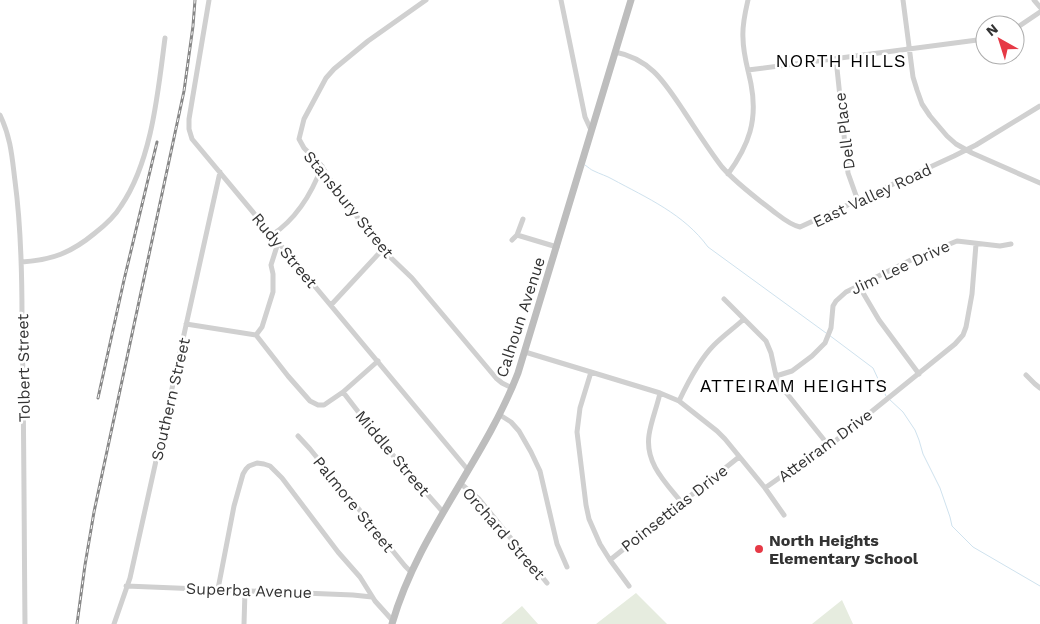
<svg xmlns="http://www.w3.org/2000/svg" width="1040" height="624" viewBox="0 0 1040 624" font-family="'Work Sans',sans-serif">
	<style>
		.green { fill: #e6ecdf }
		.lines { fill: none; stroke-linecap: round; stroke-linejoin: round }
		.stream { stroke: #cfe2ee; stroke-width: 1 }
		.street { stroke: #d0d0d0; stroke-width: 5 }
		.secondary { stroke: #bdbdbd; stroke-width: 7 }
		.rail-casing { stroke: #888; stroke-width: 3 }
		.rail { stroke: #fff; stroke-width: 1; stroke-dasharray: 4; stroke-linecap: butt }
		.poi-dot { fill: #e63946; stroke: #fff; stroke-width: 2 }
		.labels { text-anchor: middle; stroke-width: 5; stroke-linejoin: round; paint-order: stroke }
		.street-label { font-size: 16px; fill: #333; stroke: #fff }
		.poi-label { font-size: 16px; font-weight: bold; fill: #333; stroke: #fff; text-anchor: start }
		.neighbourhood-label { font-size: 18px; letter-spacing: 1px; fill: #000; stroke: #fff }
	</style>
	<rect width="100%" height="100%" fill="#fff"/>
	<path class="green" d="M636 593 667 624H596Z
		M842 600 853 624H812Z
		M522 606 538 624H501Z"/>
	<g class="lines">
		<path class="stream" d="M585 165C588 167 591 170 594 171 600 174 607 176 612 179 647 198 684 214 708 247L826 333
			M829 335 873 368 886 396
			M889 399 903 412 915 430 919 440 923 454 940 488 950 517 952 526 973 547 1040 586"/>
		<path class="street" d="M209 0 189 119V129L192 139 468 470
			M426 0 368 41 334 69 326 78 304 119 299 139 304 148 321 165 331 181 358 218 387 254 412 278 496 378 502 383 512 388
			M561 0 585 117 591 130
			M903 0 913 77 917 90 922 104 930 116 947 136 956 144 972 153 1040 183
			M1034 0 1040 7
			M1015 29 1040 12
			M615 52C652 59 666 85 685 113 697 131 709 150 722 167 737 184 755 197 773 211 781 217 790 225 800 227L954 156 976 145 1040 106
			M836 59 848 173 858 201
			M748 70 985 39
			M0 115C11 138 12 157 15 181 21 226 22 272 22 317 24 419 24 522 25 624
			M728 174C749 145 758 120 751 84 748 69 743 54 743 38 742 25 745 13 748 0
			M272 235C296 219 312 193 322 166
			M517 235 557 247
			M512 240 517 235 523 219
			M22 262C52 260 71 253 95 233 104 226 115 216 121 206 152 161 158 91 165 38
			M859 286 879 320 919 374
			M724 299 766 341 771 353 776 376 780 385 829 446
			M331 305 383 249
			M186 324 256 335 288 376 310 401 318 405H324L343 392 378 361
			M256 335 262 327 273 292V274L271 265 278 243
			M525 352 660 393 679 401 717 431 725 439 765 488 784 515
			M591 372 580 408 577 432 586 505 589 519 600 544 610 560 629 586
			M1026 375 1035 384 1040 388
			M776 376 792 371 812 356 825 343 831 328 833 306 836 301 846 292 915 258 957 241 1000 246 1011 244
			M343 392 383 444 443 512
			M660 393C657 407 651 421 649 435 645 463 665 482 682 503
			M679 401C688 382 699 360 714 345 723 336 734 328 744 319
			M500 415 511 422 519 431 531 452 540 471 557 544 567 567
			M298 436 310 449 405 566 411 572
			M460 483 479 499 547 583
			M765 488 799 464 829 446 955 344 963 335 966 327 972 294 976 244
			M610 560 739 457
			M126 586 353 595 372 597
			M218 589 234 506 243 474 246 469 249 466 257 463 264 464 270 466 282 478 338 552 360 577 375 601 393 621
			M114 624 130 578 220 172
			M244 624 245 591"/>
		<path class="secondary" d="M392 624C418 533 484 461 518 373L631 0"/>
		<defs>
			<path id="rail" d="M98 398 124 280 157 142
				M77 624 85 565 94 512 184 91 193 26 195 0"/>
		</defs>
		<use href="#rail" class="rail-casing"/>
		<use href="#rail" class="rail"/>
	</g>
	<circle class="poi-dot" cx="759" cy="549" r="5"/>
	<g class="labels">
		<g class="street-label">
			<text transform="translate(844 131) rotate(-97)" y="6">Dell Place</text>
			<text transform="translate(872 195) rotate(-25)" y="6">East Valley Road</text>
			<text transform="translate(349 204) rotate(51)" y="6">Stansbury Street</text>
			<text transform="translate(285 250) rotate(50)" y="6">Rudy Street</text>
			<text transform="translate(900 267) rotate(-25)" y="6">Jim Lee Drive</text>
			<text transform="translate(520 317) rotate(-72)" y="6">Calhoun Avenue</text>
			<text transform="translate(23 368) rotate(-91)" y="6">Tolbert Street</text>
			<text transform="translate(170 399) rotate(-77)" y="6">Southern Street</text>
			<text transform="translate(825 445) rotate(-36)" y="6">Atteiram Drive</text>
			<text transform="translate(393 453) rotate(50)" y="6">Middle Street</text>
			<text transform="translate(354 504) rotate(51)" y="6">Palmore Street</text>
			<text transform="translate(674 508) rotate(-38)" y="6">Poinsettias Drive</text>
			<text transform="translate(504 533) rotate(49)" y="6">Orchard Street</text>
			<text transform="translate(249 590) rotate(2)" y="6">Superba Avenue</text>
		</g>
		<g class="poi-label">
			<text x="769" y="546">North Heights<tspan x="769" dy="18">Elementary School</tspan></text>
		</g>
		<g class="neighbourhood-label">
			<text x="841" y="67">NORTH HILLS</text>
			<text x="794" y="392">ATTEIRAM HEIGHTS</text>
		</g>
	</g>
	<g transform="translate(1000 40) rotate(321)"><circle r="24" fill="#ffffff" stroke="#adadad"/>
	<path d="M0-4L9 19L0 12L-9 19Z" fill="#e63946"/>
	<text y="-8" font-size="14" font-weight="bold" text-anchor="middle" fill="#333333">N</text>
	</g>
</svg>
